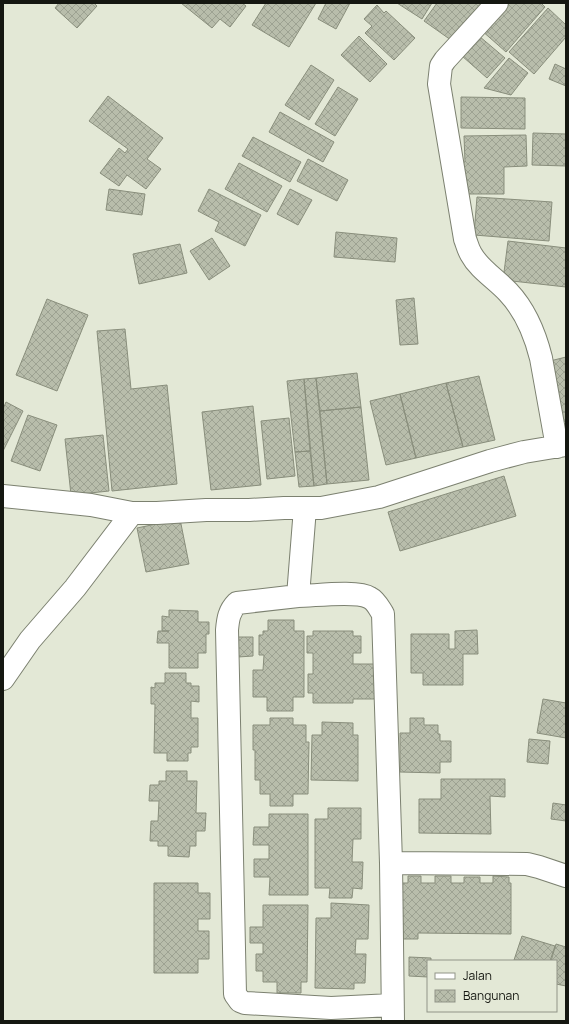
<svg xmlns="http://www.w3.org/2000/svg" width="569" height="1024" viewBox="0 0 569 1024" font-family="Manrope,sans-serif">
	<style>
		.building { fill: url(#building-cross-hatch); stroke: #898e7c }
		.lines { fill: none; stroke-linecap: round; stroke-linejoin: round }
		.minor-casing { stroke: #7c8170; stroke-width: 24 }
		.minor { stroke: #fff; stroke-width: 22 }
	</style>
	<defs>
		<pattern id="building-cross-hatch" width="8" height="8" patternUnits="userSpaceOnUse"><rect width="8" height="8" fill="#b8bdab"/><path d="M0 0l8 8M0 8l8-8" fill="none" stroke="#9da292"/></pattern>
	</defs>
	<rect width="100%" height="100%" fill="#e3e8d6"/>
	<path class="building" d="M59 3H94L97 6 77 28 55 8Z
		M181 3H242L246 6 230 27 220 19 212 28Z
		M266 3H316L289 47 252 25Z
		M326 3H350L336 29 318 19Z
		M397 3H432L422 19Z
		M437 3H485L458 45 424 21Z
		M506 3H541L545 7 506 52 481 30Z
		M377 5 384 13 386 11 415 38 394 60 365 33 372 26 364 19Z
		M548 8 566 25V37L534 74 509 52Z
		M359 36 387 64 370 82 341 55Z
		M479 36 505 58 487 78 462 56Z
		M509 58 528 73 511 95 484 88Z
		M555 64 566 69V86L549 79Z
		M311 65 334 80 309 120 285 105Z
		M338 87 358 99 335 136 315 124Z
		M108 96 163 138 147 159 161 169 146 189 127 175 119 186 100 173 119 148 125 153 128 149 89 121Z
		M461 97 525 98V129L461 128Z
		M280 112 334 142 323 162 269 132Z
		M533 133 566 134V166L532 165Z
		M526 135 527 166 504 167V194H459V162H465L464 136Z
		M253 137 301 162 290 182 242 156Z
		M308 159 348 180 337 201 297 181Z
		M239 163 282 186 267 212 225 189Z
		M109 189 145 194 142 215 106 210Z
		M209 189 261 215 245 246 215 231 219 222 198 211Z
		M290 189 312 200 298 225 277 214Z
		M477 197 552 202 549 241 474 235Z
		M336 232 397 238 395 262 334 257Z
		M212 238 230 266 209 280 190 251Z
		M508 241 566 248V287L503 280Z
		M180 244 187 273 139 284 133 254Z
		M414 298 418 344 400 345 396 300Z
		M47 299 88 315 57 391 16 375Z
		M125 329 131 389 167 385 177 484 112 491 97 331Z
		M566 357V421L562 422 546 362Z
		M357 373 361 407 320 411 316 378Z
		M479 376 495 440 463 447 446 383Z
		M316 378 327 484 314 486 304 379Z
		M304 379 310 451 295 452 287 381Z
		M446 383 463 447 416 458 400 394Z
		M400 394 416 458 386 465 370 401Z
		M6 402 23 411 3 451V409Z
		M253 406 261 485 211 490 202 412Z
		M361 407 369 480 327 484 320 411Z
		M28 415 57 425 40 471 11 461Z
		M289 418 295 476 267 479 261 421Z
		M103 435 109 491 71 495 65 439Z
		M310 451 314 486 299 487 295 452Z
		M504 476 516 516 400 551 388 512Z
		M180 519 189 564 146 572 137 528Z
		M169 610 198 611V622H209V634H206V653H198V668H169V643H157L158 631H169H162V616L169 617Z
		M268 620H294V631H304V697H293V711H267V697H253V670H263L264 655H259V635H263V631H268Z
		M477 630 478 654H463V685H423V673H411V634H449V649H455V631Z
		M313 631H353V636H361V653H353V664H375V699H353V703H313V693H308V674H313V653H307V636H313Z
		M237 637H253V656L238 657Z
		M165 673H186V683H191V686H199V702L191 701V718H198V747H191V753H188V761H167V753H154L155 704H151V687L155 688V683H165Z
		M543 699 566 703V738L537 733Z
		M270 718H293V725H306V742H309L308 794H293V806H270V794H260V780H255V750H253V725H270Z
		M410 718H424V725H438V734H440V741H451V762H440V773L400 772V733H410Z
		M322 722 353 723V735H358V781L311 780 312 735H322Z
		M529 739 550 741 548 764 527 762Z
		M166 771H187V781H197L196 813H206L205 831H196V846H190L189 857 168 856V846H158V841H150L151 821H158L159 801H149L150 785H159V781H166Z
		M441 779H505V797L490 796 491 834 419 833V799H441Z
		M553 803 566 805V821L551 819Z
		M328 808H361V839H353L352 862H363L362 889 353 888 352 898H329L330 888H315V819H328Z
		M269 814H308V895H269L270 877H254V859H269V845H253L254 827H269Z
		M408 876H421V883H435V876H451V883H464V877H480V883H493V876L509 877V883H511V934L418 933V939H396V883H408Z
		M154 883H198V893H210V919H198V931H209V959H198V973H154Z
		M331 903 369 905 368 939H356L355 954H366L365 983H354V989L315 988 316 918H331Z
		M263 905H308L307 982H301V993H277V982H263V971H256V954H263V943H250V927H263Z
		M522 936 555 946 550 961 514 960Z
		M556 944 566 947V986L556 984V961H551Z
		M409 957 431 958V961H428V977L409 976Z"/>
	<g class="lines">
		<defs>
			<path id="minor" d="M497 3 445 60 441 66 439 84 465 239C467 244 468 249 471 254 479 269 496 279 508 292 525 310 535 334 541 358L557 447
				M3 496 91 505 132 513
				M305 508 298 596 237 603C229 611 228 619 227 630L235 994 240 1001 245 1003 263 1004 331 1008 392 1005
				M298 596C314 596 357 590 370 598 376 601 379 608 383 614L391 863 393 1021
				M3 679 30 640 75 588 132 513H157L206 510H249L284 508H321L379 497 490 461 524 452 566 445
				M391 863 527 864 539 867 566 876"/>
		</defs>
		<use href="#minor" class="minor-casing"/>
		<use href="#minor" class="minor"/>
	</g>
	<rect width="569" height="1024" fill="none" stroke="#151711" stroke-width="8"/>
	<rect x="427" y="960" width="130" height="52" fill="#e3e8d6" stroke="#919487"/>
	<rect x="435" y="973" width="20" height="6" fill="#ffffff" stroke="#919487"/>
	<text x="463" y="980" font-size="12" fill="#151711">Jalan</text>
	<rect x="435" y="990" width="20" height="12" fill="url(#building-cross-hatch)" stroke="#919487"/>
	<text x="463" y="1000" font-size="12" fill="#151711">Bangunan</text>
</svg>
